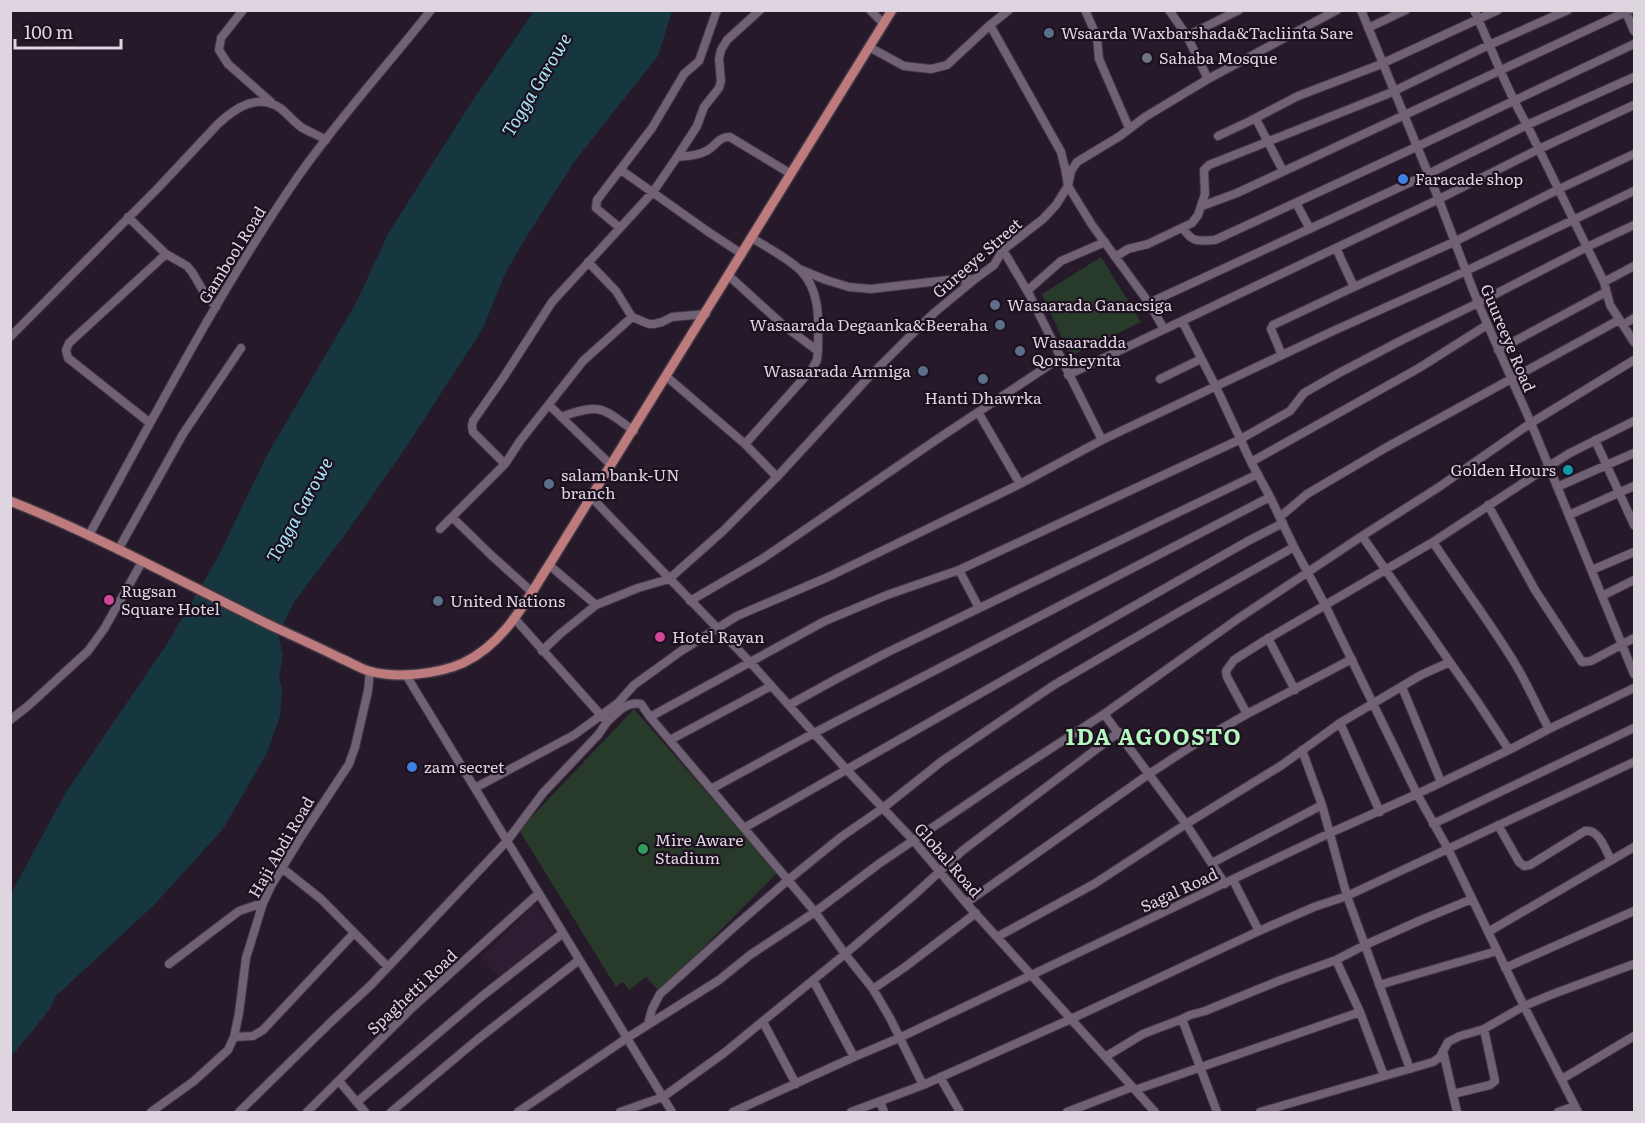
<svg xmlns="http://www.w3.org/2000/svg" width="1645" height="1123" viewBox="0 0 1645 1123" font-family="Literata,serif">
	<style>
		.built { fill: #2e1c32 }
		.green { fill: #283b2b }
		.water { fill: #173740 }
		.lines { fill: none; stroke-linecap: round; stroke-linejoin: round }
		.minor-casing { stroke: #413643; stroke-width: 10 }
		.major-casing { stroke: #413643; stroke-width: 12 }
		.minor { stroke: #716175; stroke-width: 8 }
		.major { stroke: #bd7b7d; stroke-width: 9 }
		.service-dot { fill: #5c6f8a; stroke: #1c101f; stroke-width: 2 }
		.worship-dot { fill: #6b7280; stroke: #1c101f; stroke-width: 2 }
		.shop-dot { fill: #3f7fe0; stroke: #1c101f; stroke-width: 2 }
		.culture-dot { fill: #0f9aa8; stroke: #1c101f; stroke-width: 2 }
		.hotel-dot { fill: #d1479c; stroke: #1c101f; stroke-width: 2 }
		.leisure-dot { fill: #2e9e5b; stroke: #1c101f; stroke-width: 2 }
		.labels { text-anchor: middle; stroke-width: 4.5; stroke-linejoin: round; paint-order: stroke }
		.poi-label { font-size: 16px; fill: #ded5e0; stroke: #1c101f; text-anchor: start }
		.street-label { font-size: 16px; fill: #ded5e0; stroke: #1c101f }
		.water-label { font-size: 18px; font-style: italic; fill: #a6e7fb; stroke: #1c101f }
		.district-label { font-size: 22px; font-weight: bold; letter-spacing: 1.5px; fill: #b5f6bf; stroke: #1c101f }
	</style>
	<rect width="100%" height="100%" fill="#261929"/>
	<path class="built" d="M535 903 558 935 501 981 482 957Z"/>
	<path class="green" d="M1101 257 1141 322 1070 356 1042 294Z
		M634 709 777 873 694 957 658 990 646 977 629 990 623 982 616 987 519 830Z"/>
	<path class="water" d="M534 11H672L658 56 574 162 522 244 505 274 482 330 406 447 347 532 294 602 278 636 283 654 279 677 282 689 280 716 267 753 223 829 155 904 56 996 50 1009 11 1057 10 897 14 888 66 792 167 644 217 559 266 457 356 303 389 232 471 103Z"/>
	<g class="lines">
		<defs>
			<path id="minor" d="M243 10 221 38 219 50 228 64 271 102
				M870 10 884 24
				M1085 10 1097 37 1099 59 1129 128
				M1169 10 1187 36 1208 79
				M1361 10 1439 200 1478 303 1531 423 1634 674
				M1474 10C1492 49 1506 89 1527 125L1604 282 1610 305 1634 342
				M1625 10 1634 31
				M990 25 1061 152 1065 168 1068 186 1092 225 1149 303 1164 329
				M1368 28 1406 10
				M1187 36 1239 10
				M869 47 904 66 931 69 947 65 990 25 1009 10
				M1256 119 1283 171
				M1218 136 1250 121 1298 96 1379 65 1498 10
				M677 157C687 156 697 156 706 151 715 147 719 136 730 137L791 174
				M621 170 710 233 742 254
				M1296 203 1310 229
				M1202 206 1237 193 1630 10
				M128 217 166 254 187 266 192 272 205 294 216 307
				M620 228 596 208 597 200 652 128 684 74 699 61 717 10
				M1183 228C1192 243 1199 241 1215 240L1414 148 1634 44
				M752 238C765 246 789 259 800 270 822 292 818 323 818 351
				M1336 248 1354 287
				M1003 250 1029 294 1102 440
				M1115 257 1128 249 1148 244 1192 223 1198 215 1205 194 1204 170 1209 165 1390 93 1489 45 1568 10
				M588 262 616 291 632 317 649 324H654L662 322 672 317 706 314
				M799 269 826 280 849 287 871 289 948 280 974 279
				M728 275 783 325 818 351 817 360 812 369 745 444
				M1604 282 1634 266
				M1027 291 1061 261 1105 242
				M1149 303 1424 176 1527 125 1634 77
				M1182 321 1216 387 1251 462 1270 497 1294 547 1325 605 1417 794 1448 849 1524 1006 1578 1112
				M1623 325 1634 318
				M10 337 158 188 218 124C235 108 257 93 280 108 288 114 294 122 301 127 309 132 318 135 326 140
				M1498 350 1606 292
				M1282 355 1271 329 1273 325 1354 287 1454 242 1559 189 1634 154
				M1068 375 1435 201 1539 149 1634 105
				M667 377 745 444 777 477
				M1160 379 1201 359
				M549 405 611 465
				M978 412 1020 484
				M561 417C601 403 601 407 634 431
				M150 423 68 358 66 350 69 343 166 254
				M1595 440 1634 525
				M1251 462 1419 368 1487 325
				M505 464 473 432 472 426 473 421 503 378 552 302 653 192 677 157 697 126 704 107 719 88 721 81 719 59 721 50 727 40 760 10
				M1557 487 1634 453
				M591 497 750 662 846 769 913 840 966 903 1155 1112
				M1488 505 1535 590 1582 662 1591 661 1634 638
				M1569 515 1634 486
				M452 517 491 555 532 592
				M1280 517 1307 494 1387 447 1619 320
				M440 529 505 464 520 441 583 361 632 317
				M89 535C155 415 219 291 297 178 338 119 387 66 431 10
				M1362 536 1477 701 1509 750
				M1433 542C1460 583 1489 621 1514 662 1527 683 1537 707 1549 729
				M118 550 183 434 241 348
				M549 565 596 605
				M959 570 979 608
				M1592 570 1634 552
				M1602 596 1634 580
				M690 601 762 559 939 438 1060 358
				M515 619 607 722C618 712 626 701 641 704L650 717 815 912 845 954 873 989 890 1018 923 1085
				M1268 638 1295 690
				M542 651 560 634 596 605 638 588 669 579 723 531 777 477 866 380 911 335 934 313 975 279 994 265 1003 250 1043 219 1056 205 1068 186 1071 171 1077 162 1120 136 1145 117 1208 79 1337 10
				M406 675 672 1112
				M1402 687 1441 782
				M789 705 840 677 888 652 1258 474
				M1104 714 1186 824 1225 884
				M1247 714 1227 677 1226 671 1234 660 1264 641 1433 542 1549 466 1570 453 1634 421
				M650 717 825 621 887 595 959 570 1239 440 1290 411 1304 393 1339 373 1404 339 1478 303 1587 247 1634 225
				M10 720 28 706 88 651 104 629 142 562
				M1340 723 1380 812
				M670 740 771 686
				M1302 750 1322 805 1347 896 1410 1069
				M475 788 574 735 618 703 634 685 681 651 737 616 828 577 1020 484 1102 440 1333 331 1449 279 1634 191
				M711 789 814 733 1270 497
				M1433 824 1634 728
				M1498 825 1519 862 1524 866 1530 865 1585 831C1599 829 1605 849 1611 860
				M744 828 1248 541 1283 523
				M1212 863 1322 805
				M282 868 321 899 388 967
				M1233 880 1259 931
				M966 903 1149 774 1198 742 1247 714 1352 659
				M1488 932 1634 847
				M997 937 1094 884 1186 824 1282 765 1340 723 1421 675 1450 662
				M1336 960 1360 1012 1384 1076
				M169 964 239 911 263 903
				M1505 968 1634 911
				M813 980 854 1057
				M1379 985 1497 951
				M873 989 905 967 976 913
				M1182 1019 1217 1112
				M763 1022 796 1084
				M648 1024 652 1009 660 994 733 928 788 880 841 837 883 808 942 761 1054 685 1179 612 1294 547
				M234 1037 253 1036 263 1030 354 933
				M1443 1051 1457 1112
				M1105 1057 1143 1034 1182 1019 1190 1015 1205 1011 1281 980 1336 960 1365 945 1421 920 1472 899
				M940 1077 960 1112
				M1562 1079 1634 1036
				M339 1081 365 1112
				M1135 1090 1360 1012
				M1453 1094 1490 1085 1495 1081 1484 1029
				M880 1101 884 1112
				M357 1102 481 997 563 933
				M151 1112 194 1081 228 1050 234 1037 239 1013 246 958 263 903 271 886 303 834 349 764 355 747 368 691 370 671
				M239 1112 332 1021 370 986 507 841 543 793 598 735 607 722
				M307 1112 413 1007 539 893
				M391 1112 478 1039 579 960
				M518 1112 627 1038 719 980 750 955 815 912 880 863 1007 777 1104 714 1239 618 1362 536 1439 487 1531 423 1634 360
				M620 1112 663 1097 724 1053 845 954 913 896 962 851 1119 732
				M733 1112 854 1057 899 1038 1330 833 1417 794 1509 750 1549 729 1634 688
				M851 1112 923 1085 1071 1019 1259 931 1314 907 1347 896 1634 762
				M1067 1112 1132 1087
				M1260 1112 1433 1062 1440 1057 1448 1042 1460 1036 1484 1029 1524 1006 1553 994 1634 964
				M1558 1112 1575 1106"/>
			<path id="major" d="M10 501C101 537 187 585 274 627 296 637 318 647 340 658 350 662 359 668 369 671 396 679 438 674 463 663 505 643 525 602 549 565L892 10"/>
		</defs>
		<use href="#minor" class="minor-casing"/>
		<use href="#major" class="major-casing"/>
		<use href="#minor" class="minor"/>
		<use href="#major" class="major"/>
	</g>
	<g class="service-dot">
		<circle cx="1049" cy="33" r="6"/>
		<circle cx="995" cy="305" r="6"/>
		<circle cx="1000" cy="325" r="6"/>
		<circle cx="1020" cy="351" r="6"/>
		<circle cx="923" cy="371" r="6"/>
		<circle cx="983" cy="379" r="6"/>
		<circle cx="549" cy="484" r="6"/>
		<circle cx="438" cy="601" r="6"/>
	</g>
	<circle class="worship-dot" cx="1147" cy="58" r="6"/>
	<g class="shop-dot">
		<circle cx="1403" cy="179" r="6"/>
		<circle cx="412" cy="767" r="6"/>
	</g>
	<circle class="culture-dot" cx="1568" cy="470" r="6"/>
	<g class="hotel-dot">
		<circle cx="109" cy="600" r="6"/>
		<circle cx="660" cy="637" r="6"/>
	</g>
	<circle class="leisure-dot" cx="643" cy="849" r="6"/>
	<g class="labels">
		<g class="poi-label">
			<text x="1061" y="39">Wsaarda Waxbarshada&amp;Tacliinta Sare</text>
			<text x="1159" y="64">Sahaba Mosque</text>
			<text x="1415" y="185">Faracade shop</text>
			<text x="1007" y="311">Wasaarada Ganacsiga</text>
			<text x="988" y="331" text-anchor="end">Wasaarada Degaanka&amp;Beeraha</text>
			<text x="1032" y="348">Wasaaradda<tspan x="1032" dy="18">Qorsheynta</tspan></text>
			<text x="911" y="377" text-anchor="end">Wasaarada Amniga</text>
			<text x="983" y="404" text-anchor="middle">Hanti Dhawrka</text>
			<text x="1556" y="476" text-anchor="end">Golden Hours</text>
			<text x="561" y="481">salam bank-UN<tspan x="561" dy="18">branch</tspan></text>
			<text x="121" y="597">Rugsan<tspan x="121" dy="18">Square Hotel</tspan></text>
			<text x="450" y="607">United Nations</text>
			<text x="672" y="643">Hotel Rayan</text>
			<text x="424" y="773">zam secret</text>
			<text x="655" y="846">Mire Aware<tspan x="655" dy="18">Stadium</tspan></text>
		</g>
		<g class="street-label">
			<text transform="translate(232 255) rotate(-58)" y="6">Gambool Road</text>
			<text transform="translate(977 258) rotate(-41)" y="6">Gureeye Street</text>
			<text transform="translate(1508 338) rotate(67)" y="6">Guureeye Road</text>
			<text transform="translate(281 847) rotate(-60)" y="6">Haji Abdi Road</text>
			<text transform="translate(948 860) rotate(49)" y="6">Global Road</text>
			<text transform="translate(1179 890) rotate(-25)" y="6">Sagal Road</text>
			<text transform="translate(412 992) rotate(-43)" y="6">Spaghetti Road</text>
		</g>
		<g class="water-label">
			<text transform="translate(537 85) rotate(-59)" y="6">Togga Garowe</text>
			<text transform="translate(300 510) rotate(-61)" y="6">Togga Garowe</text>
		</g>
		<g class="district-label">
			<text x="1154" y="745">1DA AGOOSTO</text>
		</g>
	</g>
	<rect width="1645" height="1123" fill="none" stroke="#ded5e0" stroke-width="24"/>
	<path d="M15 39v9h106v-9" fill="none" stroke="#ded5e0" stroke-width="3"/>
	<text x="24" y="39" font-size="18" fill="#ded5e0" stroke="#1c101f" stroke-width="4.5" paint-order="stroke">100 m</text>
</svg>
